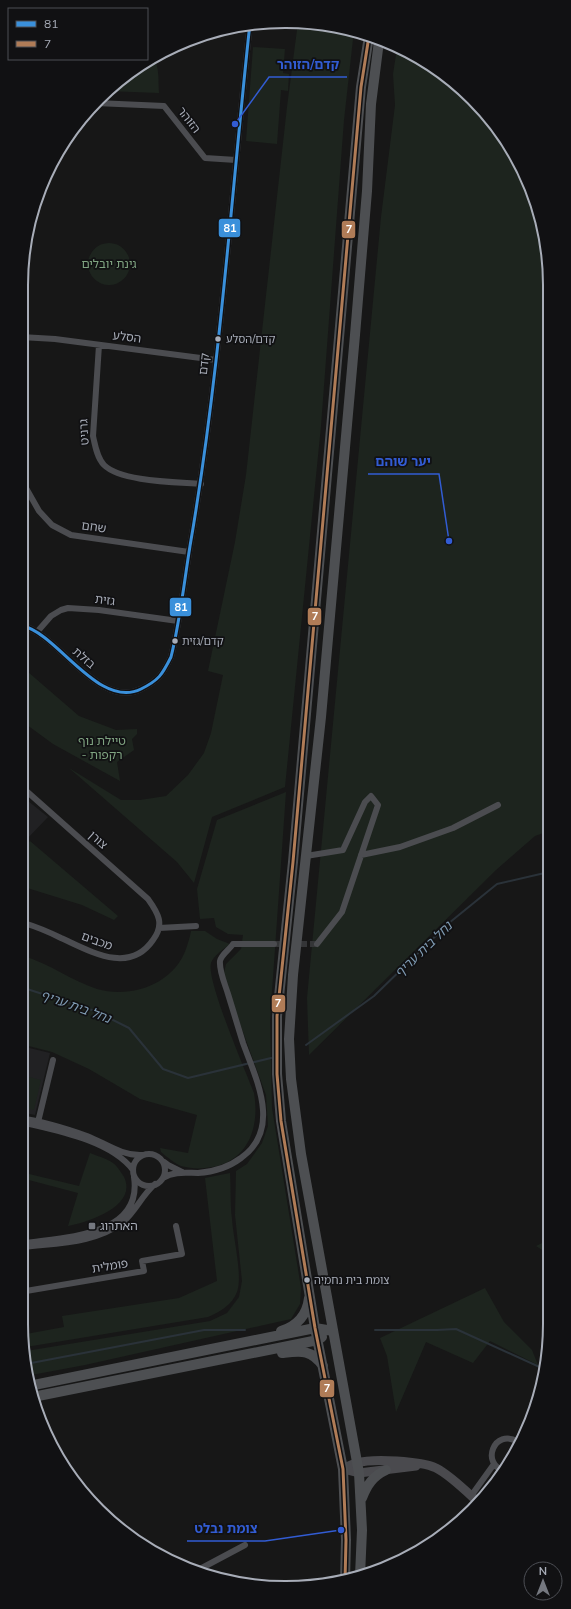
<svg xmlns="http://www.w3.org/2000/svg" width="571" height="1609" viewBox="0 0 571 1609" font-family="Mulish,'Noto Sans Hebrew',sans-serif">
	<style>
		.built { fill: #212123 }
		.green { fill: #1d241e }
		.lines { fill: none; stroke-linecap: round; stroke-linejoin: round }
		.stream { stroke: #2a3239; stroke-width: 2 }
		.street-tunnel { stroke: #343537; stroke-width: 6; stroke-dasharray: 6 3; stroke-linecap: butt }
		.street { stroke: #4b4c50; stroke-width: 6 }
		.secondary { stroke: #4a4a4e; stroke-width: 9 }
		.primary { stroke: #4d4f52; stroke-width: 10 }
		.bus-1-casing { stroke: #111113; stroke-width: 6 }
		.bus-2-casing { stroke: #111113; stroke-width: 6 }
		.bus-1 { stroke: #3a90db; stroke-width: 3 }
		.bus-2 { stroke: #b07c57; stroke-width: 3 }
		.bus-dot { fill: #a8adb8; stroke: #111113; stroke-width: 1.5 }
		.poi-dot { fill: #757880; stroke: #111113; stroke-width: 1.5 }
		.labels { text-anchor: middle; stroke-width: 3.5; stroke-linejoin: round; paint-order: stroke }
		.bus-label { font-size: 11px; fill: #a8adb8; stroke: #111113; text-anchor: start }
		.street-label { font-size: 12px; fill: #a8adb8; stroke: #111113 }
		.park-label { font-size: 12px; fill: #7fa381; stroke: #111113 }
		.poi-label { font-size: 12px; fill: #a8adb8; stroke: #111113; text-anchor: start }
		.water-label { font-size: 13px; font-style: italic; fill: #7f9bb3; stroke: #111113 }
		.rim { fill: none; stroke: #a8adb8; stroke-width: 2 }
		.leader { fill: none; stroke: #325cd3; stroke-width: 1.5 }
		.callout-dot { fill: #325cd3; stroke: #111113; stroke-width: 1.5 }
		.callout-label { font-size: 13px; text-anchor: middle; font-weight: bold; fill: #325cd3; stroke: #111113; stroke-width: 3.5; stroke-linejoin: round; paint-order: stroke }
		.line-badge { stroke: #111113; stroke-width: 1.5 }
		.badge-label { font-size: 11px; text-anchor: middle; font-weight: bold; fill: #fff }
	</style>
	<rect width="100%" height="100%" fill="#171717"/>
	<path class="built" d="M23 797 48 817 24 842Z
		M25 1047 50 1053 35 1115 25 1113Z"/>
	<path class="green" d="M298 22 354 30 344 120 321 426 285 787 212 817 194 883 177 862 69 768 121 800H140L166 796 188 775 204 753 211 733 223 675 208 671 235 542 246 475 287 107Z
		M253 47 285 49 283 73 289 74 288 91 281 90 277 144 246 141Z
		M397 48 418 57 484 111 523 169 548 251 549 831 535 836 496 870 309 1055 307 998 381 217 395 105 393 74Z
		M153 57C160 67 158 81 159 93L107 91Z
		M88 264a21 21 0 1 1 42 0a21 21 0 1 1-42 0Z
		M23 669 28 672 79 716 116 730 137 729V734L132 739 134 750 117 762 120 781 53 744 23 722Z
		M286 792 270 1020 272 1108 301 1288 300 1304 291 1319 85 1365 26 1376V1351L210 1321 227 1313 239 1297 242 1281 235 1215 236 1171 247 1164 262 1143 268 1126 266 1095 223 977 226 964 241 949 243 935 228 934 216 927 214 918 200 919 197 889 217 820Z
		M30 841 118 916 114 920 82 905 24 887V848Z
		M191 931H205L217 939 230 944C224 949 213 956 211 963 206 980 246 1072 254 1093 260 1127 248 1161 212 1167 201 1169 192 1169 181 1166 174 1163 167 1157 161 1152L160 1148 188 1153 197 1115 140 1099 89 1069 52 1052 25 1045 24 956C50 964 72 981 97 989 131 999 174 984 186 949 188 943 190 937 191 931Z
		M25 1076 41 1080 34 1110 25 1108Z
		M90 1153C97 1156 106 1158 113 1163 117 1166 121 1172 124 1177 138 1206 88 1222 68 1226L78 1193 25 1179V1173L79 1186Z
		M230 1173C231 1188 230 1204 232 1219 233 1237 243 1276 237 1292 232 1305 220 1312 208 1317L26 1347V1334L64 1327 62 1316 179 1298 217 1281 205 1178Z
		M550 1239V1255L536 1246Z
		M485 1288 504 1322 532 1350 538 1365 490 1341 473 1363 426 1342 396 1412 387 1356 380 1338Z"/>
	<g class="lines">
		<path class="stream" d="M24 988 95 1011 129 1028 163 1069 188 1078 271 1058
			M306 1045 374 996 449 923 497 884 549 872
			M375 1330H437L456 1329 544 1369
			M26 1364 204 1330H245"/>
		<path class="street-tunnel" d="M274 944H317"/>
		<path class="street" d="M96 103 164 106 205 158 236 160
			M21 337 55 339 216 360
			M99 345 93 436C95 445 97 458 104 465 121 482 177 482 201 484
			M22 481 39 511 52 525 71 535 189 552
			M23 626C58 634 99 710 141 689 159 680 162 675 171 657 180 621 184 583 190 546 220 373 231 198 250 23
			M37 632 51 616 61 610 68 608 99 610 178 621
			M23 788 148 899C158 913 165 924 153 940 129 975 90 951 61 938 49 932 37 927 24 923
			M361 855 400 847 453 828 498 805
			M306 856 343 850 365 802 371 796 378 805 342 912 317 944
			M159 928 196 926
			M25 1119C46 1122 67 1129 87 1136 105 1143 122 1156 142 1155
			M38 1122 53 1060
			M25 1123C59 1131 111 1141 133 1170
			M133 1170a16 16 0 1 1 32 0a16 16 0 1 1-32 0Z
			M164 1162 168 1165 182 1172
			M163 1178C174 1171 186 1173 198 1173 213 1172 229 1167 241 1158 282 1129 256 1079 243 1043 238 1027 233 1010 228 994 225 984 219 971 220 961 221 955 230 949 233 944H274
			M25 1243C66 1237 143 1236 134 1177
			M25 1247C57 1243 97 1243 123 1222 136 1211 142 1195 155 1184
			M26 1291 144 1271 142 1261 182 1254 176 1226
			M505 1471C480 1465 494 1427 518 1442
			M471 1496 494 1464
			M198 1570 245 1545"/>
		<path class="secondary" d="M343 1469C347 1467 352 1464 357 1463 373 1458 421 1461 436 1468 450 1475 467 1492 479 1503
			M343 1469 359 1473 416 1466"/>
		<path class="primary" d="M281 1331C297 1326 307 1315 309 1298
			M282 1353C301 1351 311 1349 323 1366
			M29 1386 315 1328 333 1331
			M33 1397 318 1340 322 1337
			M362 1498C367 1485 373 1476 386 1470
			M360 1576 362 1530 359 1473 301 1154 291 1079 289 1039 293 975 321 717 355 335 367 191 371 104 379 41
			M345 1581 346 1540 343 1469 315 1328 281 1121 277 1074V1016L293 862 361 87 369 36"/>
		<defs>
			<path id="bus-1" d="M23 626C58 634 99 710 141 689 159 680 162 675 171 657 180 621 184 583 190 546 220 373 231 198 250 23"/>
			<path id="bus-2" d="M345 1581 346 1540 343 1469 315 1328 281 1121 277 1074V1016L293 862 361 87 369 36"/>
		</defs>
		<use href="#bus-1" class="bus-1-casing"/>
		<use href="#bus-2" class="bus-2-casing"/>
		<use href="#bus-1" class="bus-1"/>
		<use href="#bus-2" class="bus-2"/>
	</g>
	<g class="bus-dot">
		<circle cx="218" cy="339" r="3.5"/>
		<circle cx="175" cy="641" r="3.5"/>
		<circle cx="307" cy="1280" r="3.5"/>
	</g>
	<rect class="poi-dot" x="88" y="1222" width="8" height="8" rx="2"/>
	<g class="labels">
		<g class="bus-label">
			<text x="226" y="343">קדם/הסלע</text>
			<text x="182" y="645">קדם/גזית</text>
			<text x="314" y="1284">צומת בית נחמיה</text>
		</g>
		<g class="street-label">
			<text transform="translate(189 120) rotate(52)" y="4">הזוהר</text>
			<text transform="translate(127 337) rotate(7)" y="4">הסלע</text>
			<text transform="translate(204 364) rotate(-84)" y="4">קדם</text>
			<text transform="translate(84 432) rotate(-93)" y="4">גרניט</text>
			<text transform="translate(94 527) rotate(8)" y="4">שחם</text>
			<text transform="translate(105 600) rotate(7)" y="4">גזית</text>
			<text transform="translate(84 658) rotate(41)" y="4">בזלת</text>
			<text transform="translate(98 840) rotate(42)" y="4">צורן</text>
			<text transform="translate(97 941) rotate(20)" y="4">מכבים</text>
			<text transform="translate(110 1266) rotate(-9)" y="4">פומלית</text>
		</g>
		<g class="park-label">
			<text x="109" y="268">גינת יובלים</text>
			<text x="102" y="745">טיילת נוף<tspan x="102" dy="14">- רקפות</tspan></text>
		</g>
		<g class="poi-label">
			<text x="100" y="1230">האתרוג</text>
		</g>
		<g class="water-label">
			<text transform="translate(423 949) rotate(-44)" y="5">נחל בית עריף</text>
			<text transform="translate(76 1006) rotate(20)" y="5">נחל בית עריף</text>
		</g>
	</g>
	<path d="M0 0H571V1609H0ZM285 28H286A257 257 0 0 1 543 285V1324A257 257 0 0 1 286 1581H285A257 257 0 0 1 28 1324V285A257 257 0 0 1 285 28Z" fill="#111113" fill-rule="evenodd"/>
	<path class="rim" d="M285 28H286A257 257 0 0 1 543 285V1324A257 257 0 0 1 286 1581H285A257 257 0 0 1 28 1324V285A257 257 0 0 1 285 28Z"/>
	<path class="leader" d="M235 124L269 77H347M449 541L439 474H368M341 1530L265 1541H187"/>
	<g class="callout-dot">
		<circle cx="235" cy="124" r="4"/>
		<circle cx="449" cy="541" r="4"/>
		<circle cx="341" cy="1530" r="4"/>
	</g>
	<g class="callout-label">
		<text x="308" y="69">קדם/הזוהר</text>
		<text x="403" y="466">יער שוהם</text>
		<text x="226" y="1533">צומת נבלט</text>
	</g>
	<g class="line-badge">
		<rect x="218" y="218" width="23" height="20" rx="4" fill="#3a90db"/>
		<rect x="341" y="220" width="15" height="19" rx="4" fill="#b07c57"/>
		<rect x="169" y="597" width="23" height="20" rx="4" fill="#3a90db"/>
		<rect x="307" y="607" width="15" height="19" rx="4" fill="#b07c57"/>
		<rect x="271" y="994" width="15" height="19" rx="4" fill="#b07c57"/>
		<rect x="319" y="1379" width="16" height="19" rx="4" fill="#b07c57"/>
	</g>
	<g class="badge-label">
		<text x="230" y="232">81</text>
		<text x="349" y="233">7</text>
		<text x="181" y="611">81</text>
		<text x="315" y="620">7</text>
		<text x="278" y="1007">7</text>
		<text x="327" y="1392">7</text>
	</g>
	<rect x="8" y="8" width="140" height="52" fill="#111113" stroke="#4d4f55"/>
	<rect x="16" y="21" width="20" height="6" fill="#3a90db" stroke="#4d4f55"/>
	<text x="44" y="28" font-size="12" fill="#a8adb8">81</text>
	<rect x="16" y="41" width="20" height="6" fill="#b07c57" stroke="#4d4f55"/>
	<text x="44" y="48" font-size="12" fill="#a8adb8">7</text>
	<g transform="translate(543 1581)"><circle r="19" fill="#111113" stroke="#4d4f55"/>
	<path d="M0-3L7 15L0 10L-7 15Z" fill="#757880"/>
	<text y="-6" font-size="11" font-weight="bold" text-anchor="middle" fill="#a8adb8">N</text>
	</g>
</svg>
